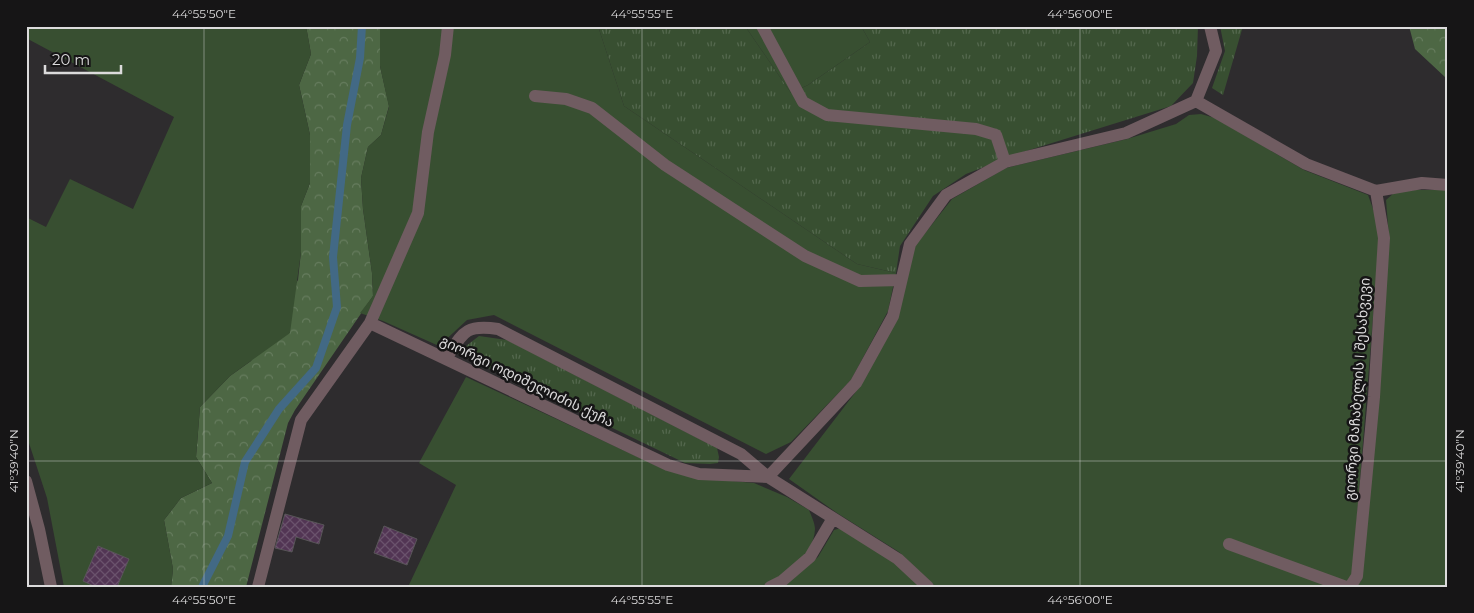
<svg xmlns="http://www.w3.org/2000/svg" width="1474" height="613" viewBox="0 0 1474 613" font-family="Montserrat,'Noto Sans Georgian',sans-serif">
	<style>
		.grass { fill: url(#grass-tufts) }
		.forest { fill: url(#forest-crowns) }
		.garden { fill: #384f31 }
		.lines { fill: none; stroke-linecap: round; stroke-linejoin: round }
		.stream { stroke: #426985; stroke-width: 8 }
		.building { fill: url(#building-cross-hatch); stroke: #585558 }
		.minor { stroke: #705c61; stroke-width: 12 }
		.ticks { fill: none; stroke: #dcdbdc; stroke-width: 1; stroke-opacity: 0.45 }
		.labels { text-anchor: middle; stroke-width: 5; stroke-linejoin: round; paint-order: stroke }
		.street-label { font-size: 14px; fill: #dcdbdc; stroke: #161516 }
		.neatline { fill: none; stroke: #dcdbdc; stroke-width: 2 }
		.ticks-label { font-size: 12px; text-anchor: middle; fill: #dcdbdc }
	</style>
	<defs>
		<pattern id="grass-tufts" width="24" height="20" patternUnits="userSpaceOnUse" patternTransform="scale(1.25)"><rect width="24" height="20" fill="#384f31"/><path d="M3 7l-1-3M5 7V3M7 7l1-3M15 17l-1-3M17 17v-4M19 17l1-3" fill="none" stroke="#54684e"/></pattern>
		<pattern id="forest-crowns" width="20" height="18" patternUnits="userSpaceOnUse" patternTransform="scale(1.25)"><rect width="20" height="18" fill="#4d6744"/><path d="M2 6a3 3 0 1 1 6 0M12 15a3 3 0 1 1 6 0" fill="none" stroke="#667c5e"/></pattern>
		<pattern id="building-cross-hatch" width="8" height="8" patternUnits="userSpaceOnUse" patternTransform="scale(1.25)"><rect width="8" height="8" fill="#523554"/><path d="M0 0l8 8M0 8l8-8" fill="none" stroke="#6a526c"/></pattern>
	</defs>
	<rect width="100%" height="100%" fill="#2e2c2e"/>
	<path class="grass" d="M598 26H745L791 93 808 85 870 42 861 26H1198L1197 56 1193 83 1171 106 1023 152 966 174 933 196 900 246 896 273 857 264 624 106Z
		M1220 26H1243L1223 95 1212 88 1225 51Z
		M479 336 507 340 717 448 719 457 718 463 710 464 685 463 457 353Z"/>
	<path class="forest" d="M306 26H380V66L389 106 381 135 368 147 361 178 363 209 372 273 373 296 295 410 288 423 246 587H171L173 569 164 520 181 498 212 483 196 457 200 407 230 376 251 361 298 280 301 252V206L310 183V135L299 85 311 54Z
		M1409 26H1448V76L1445 77 1415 49Z"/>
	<path class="garden" d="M26 26H306L311 54 299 85 310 135V183L301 206V252L290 333 230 376 200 407 196 457 212 483 181 498 164 520 173 569 171 587H64L47 498 26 434V217L46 227 70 179 133 209 174 117 26 38Z
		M380 26H598L624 106 857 264 896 273 888 311 851 380 791 442 766 454 494 315 467 320 439 346 383 321 360 313 373 296 372 273 363 209 361 178 368 147 381 135 389 107 380 66Z
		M745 26H861L870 42 808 85 791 93Z
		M1201 114 1215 118 1304 170 1368 195 1376 217 1379 242 1352 580 1361 582 1389 237 1386 200 1395 192 1415 190H1448V587H936L899 552 837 513 789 479 861 385 915 246 952 199 1006 168 1127 139 1176 124 1189 115Z
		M466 377 666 470 700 478 754 483 787 497 809 510C811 515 815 523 815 529 814 557 782 576 760 587H408L456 485 419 463Z
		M841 528 894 561 920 587H780L788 583 818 557 834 530Z"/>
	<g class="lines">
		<path class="stream" d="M202 587 228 536 245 462 279 409 316 368 337 307 333 257 347 125 360 58 362 26"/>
	</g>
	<path class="building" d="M285 514 324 525 319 544 296 537 292 552 275 548Z
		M384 526 417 539 407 565 374 553Z
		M98 546 129 559 117 587H96L83 581Z"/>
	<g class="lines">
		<path class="minor" d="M762 26 803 102 827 115 976 129 996 135 1005 162
			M535 96 566 99 592 108 665 165 805 256 860 281 901 280
			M1196 101 1216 51 1210 26
			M370 323 668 465 699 474 768 477 898 559 928 587
			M446 359C463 333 464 324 498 329L741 454 768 477 856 383 893 316 910 244 946 195 1005 162 1126 133 1196 101 1306 164 1376 191 1422 183 1448 185
			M26 481 39 529 51 587
			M1229 544 1346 587
			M258 587 301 420 370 323 418 213 428 132 445 55 448 26
			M770 587 782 581 810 557 833 518
			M1350 587 1357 576 1374 397 1384 238 1376 191"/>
	</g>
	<path class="ticks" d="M204 26V587M642 26V587M1080 26V587M26 461H1448"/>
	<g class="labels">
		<g class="street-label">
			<text transform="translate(527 381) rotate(26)" y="5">გიორგი ოდიშელიძის ქუჩა</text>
			<text transform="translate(1357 389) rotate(-86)" y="5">გიორგი მაჩაბელის I შესახვევი</text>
		</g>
	</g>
	<rect width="1474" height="613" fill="none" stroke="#161516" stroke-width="55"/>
	<path d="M45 65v8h76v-8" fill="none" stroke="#dcdbdc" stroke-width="2.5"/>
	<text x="52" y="65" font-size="15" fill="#dcdbdc" stroke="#161516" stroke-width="4" paint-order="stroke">20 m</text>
	<rect x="28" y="28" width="1418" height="558" class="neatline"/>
	<g class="ticks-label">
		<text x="204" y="18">44°55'50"E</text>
		<text x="642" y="18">44°55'55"E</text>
		<text x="1080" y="18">44°56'00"E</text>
		<text transform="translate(14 461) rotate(-90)" y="4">41°39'40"N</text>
		<text transform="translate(1460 461) rotate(-90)" y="4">41°39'40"N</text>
		<text x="204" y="604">44°55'50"E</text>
		<text x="642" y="604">44°55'55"E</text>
		<text x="1080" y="604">44°56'00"E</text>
	</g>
</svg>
